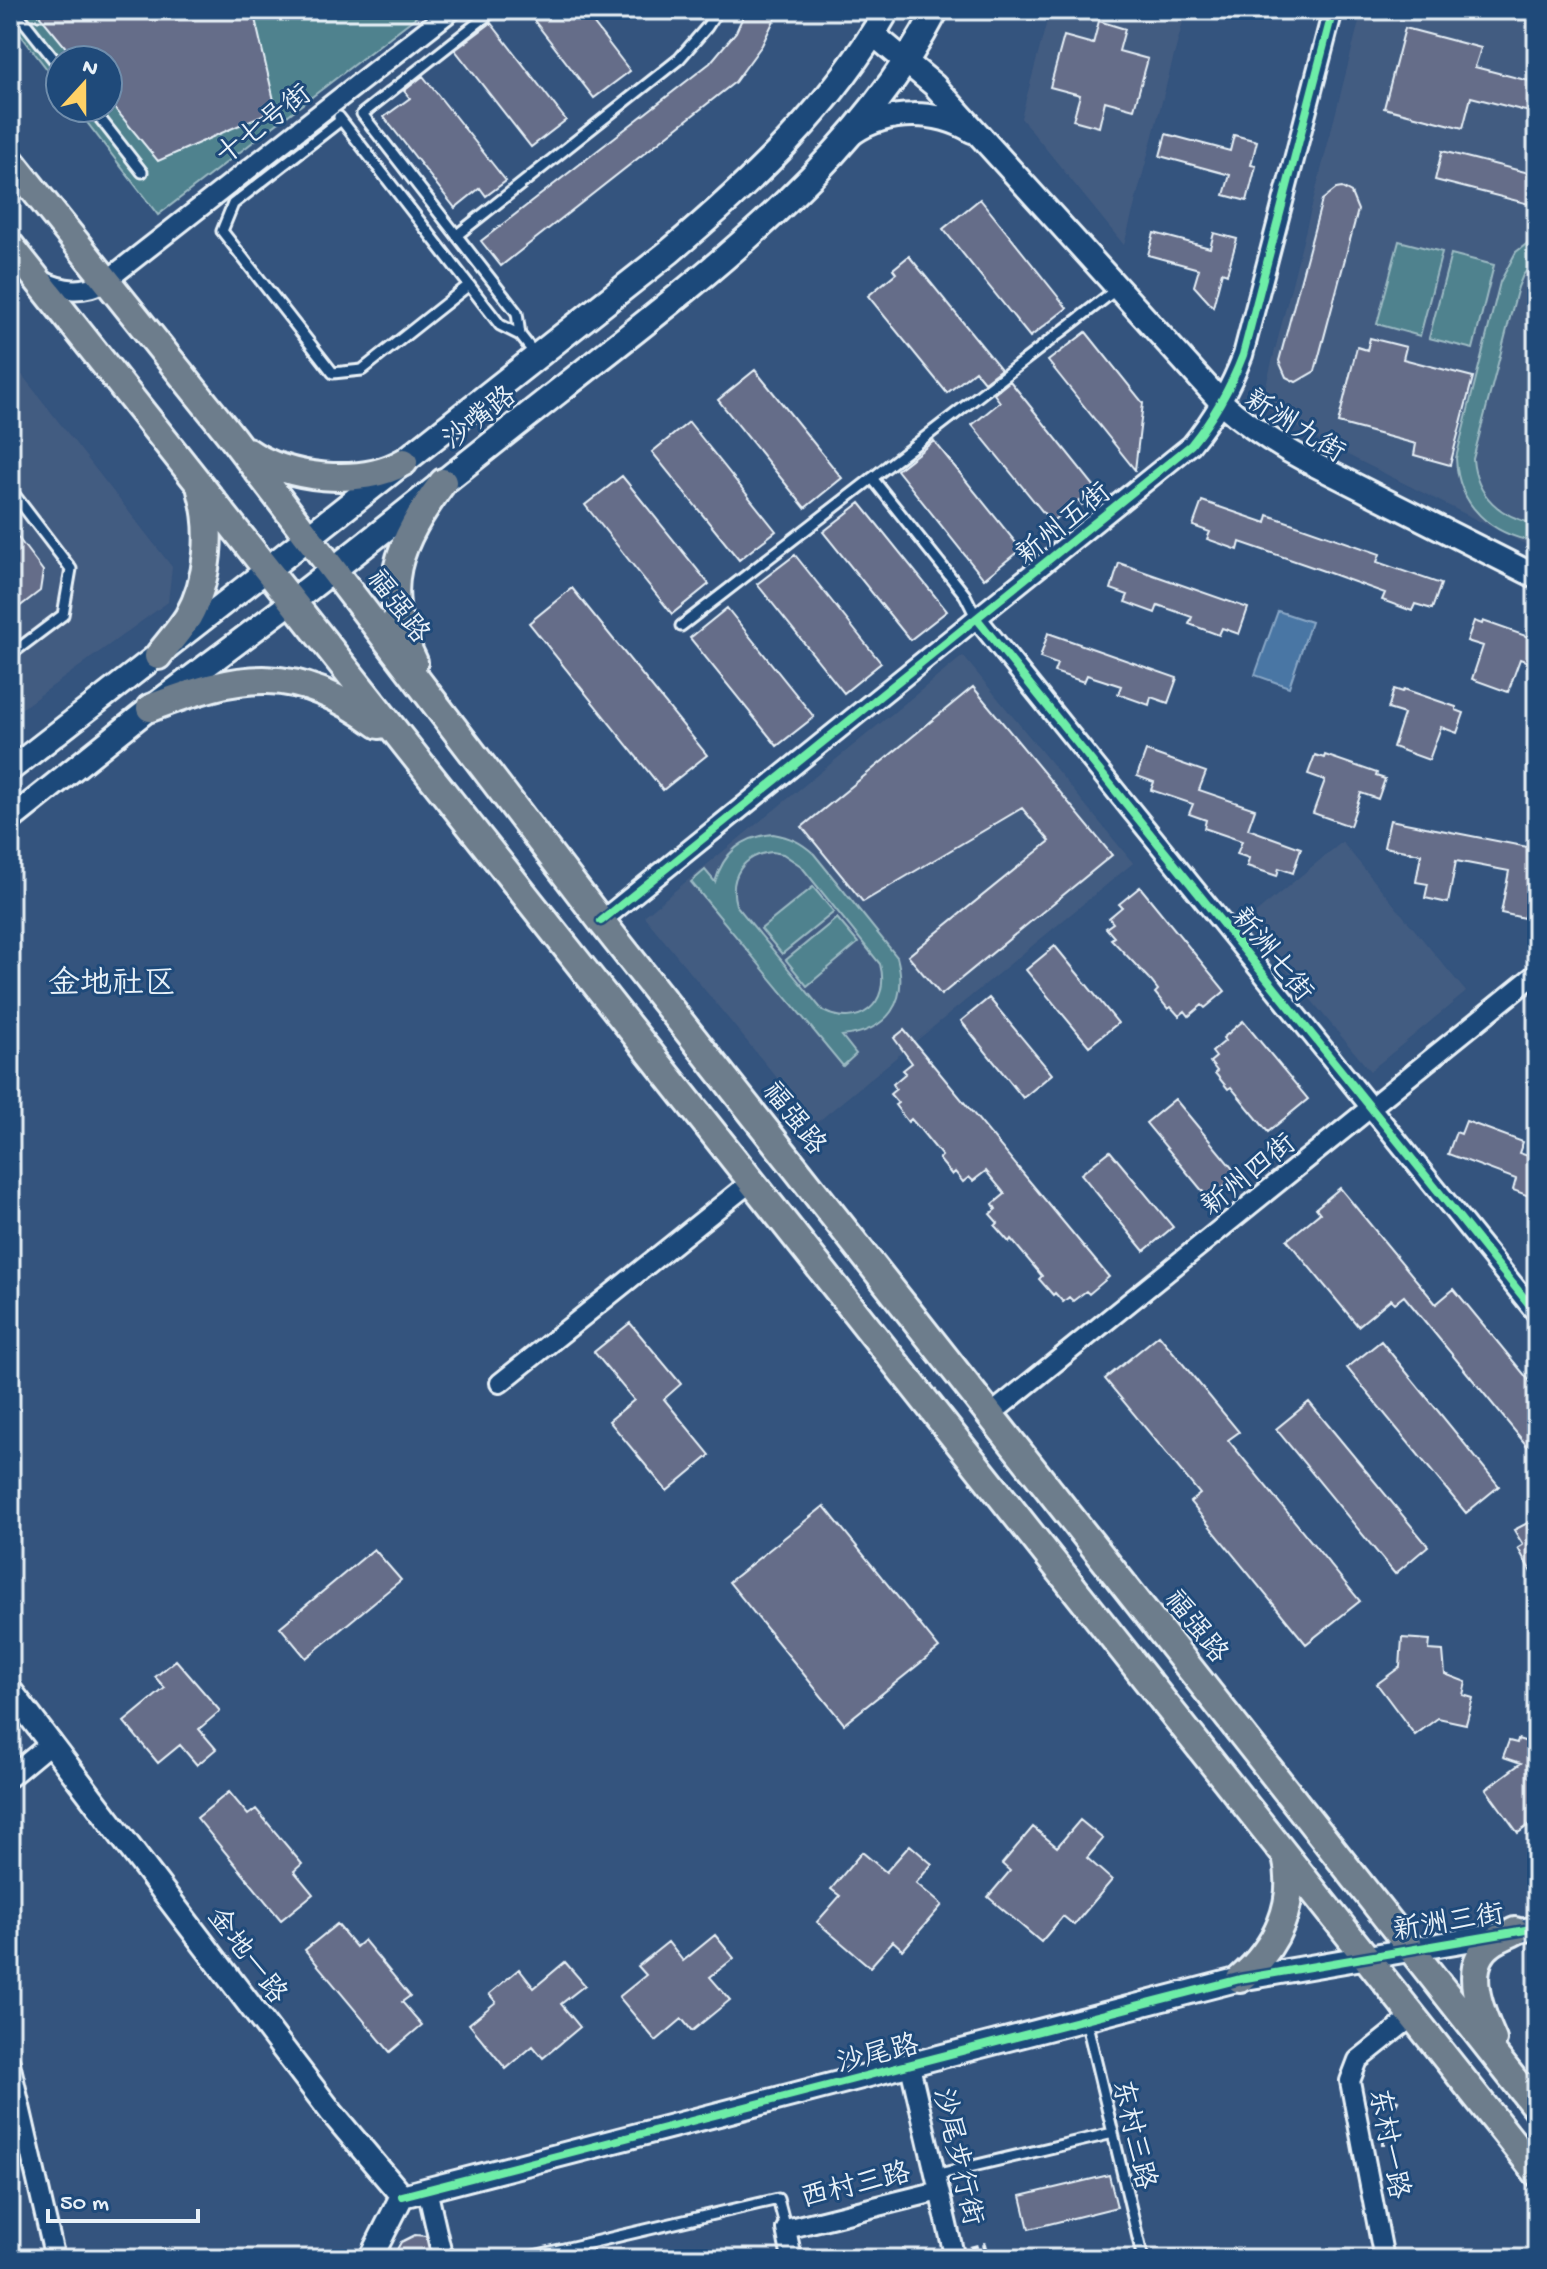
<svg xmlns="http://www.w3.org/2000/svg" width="1547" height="2269" viewBox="0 0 1547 2269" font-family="'Gochi Hand','LXGW WenKai TC',sans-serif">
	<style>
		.built { fill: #435c81 }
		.green { fill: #4f828e; stroke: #9cbac3; stroke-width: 2; fill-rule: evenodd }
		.water { fill: #4976a4; stroke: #89a7c6; stroke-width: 2 }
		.building { fill: #656d89; stroke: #e8f1f8; stroke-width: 2 }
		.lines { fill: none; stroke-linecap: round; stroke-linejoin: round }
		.service-casing { stroke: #e8f1f8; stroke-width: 15 }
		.minor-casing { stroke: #e8f1f8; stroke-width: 24 }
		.tertiary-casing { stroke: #e8f1f8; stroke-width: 28 }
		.secondary-casing { stroke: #e8f1f8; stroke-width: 30 }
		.primary-casing { stroke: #e8f1f8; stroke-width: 32 }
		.path { stroke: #e8f1f8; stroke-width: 4; stroke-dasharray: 8 6; stroke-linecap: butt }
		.service { stroke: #1f4a7a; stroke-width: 9 }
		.minor { stroke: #1f4a7a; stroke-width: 18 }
		.tertiary { stroke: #1f4a7a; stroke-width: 22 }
		.secondary { stroke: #1f4a7a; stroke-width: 24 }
		.primary { stroke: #6d7d8c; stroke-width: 26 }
		.cycleway-casing { stroke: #1f4a7a; stroke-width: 13 }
		.cycleway { stroke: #6deda7; stroke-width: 8 }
		.labels { text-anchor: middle; stroke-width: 6; stroke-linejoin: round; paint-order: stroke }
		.street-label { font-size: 28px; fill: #e8f1f8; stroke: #1f4a7a }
		.quarter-label { font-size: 32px; fill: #e8f1f8; stroke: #1f4a7a }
	</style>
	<rect width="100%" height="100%" fill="#34547e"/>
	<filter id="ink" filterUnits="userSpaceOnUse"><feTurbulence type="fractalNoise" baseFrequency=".0125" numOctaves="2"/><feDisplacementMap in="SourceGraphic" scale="16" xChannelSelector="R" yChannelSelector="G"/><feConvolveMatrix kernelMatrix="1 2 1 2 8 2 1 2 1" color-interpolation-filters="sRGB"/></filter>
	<g filter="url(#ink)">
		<path class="built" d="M1050 10H1186L1124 245 1021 118Z
			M1362 10 1537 11V550L1320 441 1261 405Z
			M15 366 172 567 168 602 10 717V370Z
			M963 656 1133 863 815 1124 644 916Z
			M1342 842 1466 992 1370 1071 1246 921Z"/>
		<path class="green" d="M10 10H425L158 215 76 108H108V60H60V86L10 21Z
			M1537 236V258L1523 275 1518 287 1473 459C1476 496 1501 518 1537 524V542C1491 535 1458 506 1456 458L1500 282 1516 252Z
			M1399 241 1442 252 1420 336 1377 324Z
			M1451 254 1494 265 1473 349 1429 338Z
			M773 834C790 837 801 842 814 854L897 957C909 1002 888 1031 842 1036L856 1054 843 1066 691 882 705 870 715 882C724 852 742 837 773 834ZM772 852 783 854 801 866 880 964C891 1004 859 1029 823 1011L736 905C728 877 743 855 772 852Z
			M813 887 834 912 782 954 761 929Z
			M837 918 858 943 807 986 786 960Z"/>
		<path class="water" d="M1278 611 1311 622 1289 687 1255 675Z"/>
		<path class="building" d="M35 10H253L276 109 158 161 108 100V60H76Z
			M526 10H583L630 71 594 98Z
			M746 10H779L762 45 735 82 501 266 481 241 710 63 736 32Z
			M1099 21 1125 29 1119 51 1148 59 1134 109 1105 101 1099 127 1073 120 1080 95 1050 87 1064 36 1093 44Z
			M491 23 566 120 531 147 455 50Z
			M1405 28 1481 48 1475 67 1537 83V114L1471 97 1463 128 1384 108Z
			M423 76 506 181 486 196 480 188 455 208 384 117 410 98 404 91Z
			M1166 134 1230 151 1234 135 1257 141 1251 165 1256 166 1247 201 1224 195 1230 175 1160 156Z
			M1442 151 1537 175V206L1435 180Z
			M1342 188 1351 193 1358 210 1315 371 1296 382 1286 377 1279 361 1322 200 1336 189Z
			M980 199 1067 308 1030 337 943 229Z
			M1154 233 1210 248 1214 233 1237 239 1227 274 1222 272 1213 307 1194 286 1199 269 1148 255Z
			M909 256 1001 369 984 382 975 371 947 393 868 296 896 273 893 269Z
			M1086 332 1143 403 1135 470 1048 361Z
			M1370 338 1406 347 1403 359 1473 377 1450 465 1414 455 1416 444 1338 423 1357 347 1367 350Z
			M755 370 842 478 805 508 718 400Z
			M1010 381 1099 492 1082 505 1079 500 1051 522 972 425 1000 402 994 394Z
			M689 422 776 531 739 560 652 452Z
			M934 441 1021 549 984 579 897 470Z
			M622 476 709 584 672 614 585 505Z
			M1202 501 1266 523 1268 515 1380 554 1377 562 1441 584 1432 609 1415 604 1412 611 1382 600 1385 593 1321 570 1240 542 1238 550 1207 539 1210 532 1193 526Z
			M860 503 947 611 910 640 823 532Z
			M10 527 43 571 40 591 10 614Z
			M795 555 881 663 844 693 757 584Z
			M1119 563 1248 608 1239 634 1222 628 1219 635 1189 624 1192 617 1158 605 1155 613 1125 602 1128 595 1111 589Z
			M572 588 707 755 663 790 529 623Z
			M727 608 814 717 777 746 690 638Z
			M1474 621 1482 624 1483 621 1537 640V665L1520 659 1508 692 1472 679 1483 646 1467 641Z
			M1048 633 1177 678 1168 703 1151 697 1149 705 1118 694 1121 686 1087 675 1084 682 1054 672 1057 664 1040 658Z
			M973 687 1112 855 941 995 908 956 1050 841 1022 808 863 902 802 827Z
			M1394 689 1403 692 1404 689 1456 707V710L1464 713 1457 733 1441 727 1429 760 1393 747 1404 714 1388 709Z
			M1146 751 1206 772 1199 790 1255 809 1248 829 1301 848 1293 873 1279 868 1277 876 1247 866 1249 858 1237 854 1242 841 1204 828 1206 820 1189 814 1193 804 1151 790 1154 782 1137 776Z
			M1315 755 1324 758 1325 755 1377 773 1376 776 1385 779 1378 799 1361 793 1350 826 1313 813 1325 780 1308 774Z
			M1390 820 1537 849V905L1527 904 1524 918 1501 913 1509 871 1456 861 1448 903 1425 898 1428 884 1416 882 1421 854 1384 847Z
			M1140 887 1225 991 1205 1008 1202 1005 1189 1016 1185 1011 1179 1016 1171 1007 1168 1009 1155 993 1158 990 1151 981 1111 939 1114 937 1106 928 1113 923 1109 918 1122 907 1119 904Z
			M1055 946 1118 1023 1089 1046 1026 970Z
			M989 998 1052 1074 1023 1098 961 1021Z
			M1243 1021 1308 1099 1268 1132 1231 1087 1228 1089 1215 1073 1217 1071 1210 1062 1216 1057 1212 1052 1225 1041 1223 1038Z
			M904 1030 1109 1277 1089 1294 1086 1291 1073 1301 1069 1297 1063 1302 1055 1293 1053 1295 1039 1279 1042 1276 1011 1239 1009 1242 995 1226 998 1223 990 1214 996 1209 993 1204 1005 1194 986 1171 973 1181 969 1177 963 1182 955 1172 952 1175 939 1159 942 1156 919 1128 911 1119 908 1122 895 1105 898 1103 890 1094 896 1089 893 1084 906 1073 903 1070 912 1063 894 1038Z
			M1175 1099 1238 1175 1209 1199 1146 1123Z
			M1466 1121 1523 1142 1519 1153 1537 1159V1199L1513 1190 1516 1179 1448 1154 1456 1132 1461 1134Z
			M1110 1151 1173 1227 1144 1251 1081 1174Z
			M1340 1188 1436 1304 1454 1289 1537 1390V1458L1404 1296 1395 1303 1391 1299 1358 1326 1287 1240 1320 1213 1316 1208Z
			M630 1323 681 1384 664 1399 710 1455 667 1491 609 1421 634 1400 594 1352Z
			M1159 1335 1239 1432 1228 1440 1360 1601 1306 1644 1190 1502 1200 1494 1105 1379Z
			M1381 1341 1499 1486 1466 1513 1347 1368Z
			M1309 1402 1428 1546 1395 1574 1276 1429Z
			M824 1506 939 1648 844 1724 729 1582Z
			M1537 1518V1583L1518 1548 1523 1545 1514 1530Z
			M374 1549 401 1580 306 1658 280 1627Z
			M1402 1638 1430 1640 1429 1650 1443 1651 1445 1674 1466 1682 1463 1695 1473 1698 1466 1724 1438 1718 1415 1735 1377 1684 1400 1667Z
			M176 1660 220 1711 199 1729 216 1749 197 1765 180 1745 158 1763 124 1722 165 1688 155 1677Z
			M1518 1739 1537 1745V1819L1518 1833 1486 1789 1521 1763 1503 1757 1509 1741 1517 1743Z
			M229 1792 248 1815 256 1809 302 1864 294 1871 313 1894 281 1920 197 1818Z
			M1080 1820 1103 1839 1087 1858 1112 1880 1074 1925 1063 1916 1041 1942 988 1897 1010 1871 1002 1864 1033 1827 1057 1847Z
			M910 1845 932 1864 916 1883 942 1905 903 1950 893 1941 870 1967 817 1922 840 1896 831 1889 862 1852 886 1872Z
			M337 1924 356 1947 364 1940 410 1996 402 2002 422 2025 390 2052 305 1950Z
			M715 1935 734 1958 710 1977 730 2000 692 2031 682 2019 656 2041 619 1997 646 1975 638 1966 668 1942 683 1961Z
			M565 1962 585 1985 561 2004 580 2027 543 2058 533 2046 506 2069 469 2024 496 2002 489 1994 519 1969 534 1988Z
			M1109 2175 1117 2207 1029 2229 1021 2196Z
			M415 2235 426 2236 431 2259H392L401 2242Z"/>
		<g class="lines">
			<defs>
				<path id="service" d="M15 10 60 67
					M494 10 362 114 517 313 520 335
					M92 108 142 172
					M339 117 500 325 520 335 535 354
					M341 120 233 204 222 231 333 373 362 370 469 285
					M457 235 679 59 707 27 718 10
					M872 478 965 595 977 619
					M10 489 71 569 63 615 10 655
					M681 626 1118 288
					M1086 2020 1143 2259
					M935 2175 1113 2133
					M521 2259 778 2199 786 2229"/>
				<path id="minor" d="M41 280C64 292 84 293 106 281L452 10
					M978 620 1537 1314
					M601 921 1191 445C1214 417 1230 389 1243 355L1333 10
					M500 1383 752 1181
					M990 1415 1537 973
					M10 1777 52 1742
					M10 2063 55 2259
					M910 2066 955 2259
					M427 2189 443 2259
					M792 2259 786 2229 939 2191
					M1384 2259 1350 2081 1358 2060 1413 2016"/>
				<path id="tertiary" d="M873 34 934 85 1222 403C1249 427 1277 445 1309 462L1537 577
					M853 133C888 109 937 110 972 131
					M10 770 268 569
					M10 820 150 708 293 601
					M10 1690 332 2113 402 2196
					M402 2196 1240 1979 1537 1928
					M370 2259 402 2196"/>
				<path id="secondary" d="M268 569 669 252C753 181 832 106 887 10
					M293 601C384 531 473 458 564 387 699 280 855 166 936 10"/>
				<path id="primary" d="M10 160 231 436 601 921 1537 2109
					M10 245 1537 2173
					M247 451C286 479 361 487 404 462
					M158 656C168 643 179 631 188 617 209 580 213 529 201 490
					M414 662C377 588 398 543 443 482
					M150 708C242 673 295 663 379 725
					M1240 1979C1276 1948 1298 1904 1286 1856
					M1493 2040C1481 2013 1460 1965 1492 1943 1499 1938 1508 1935 1515 1931"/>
			</defs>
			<use href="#service" class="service-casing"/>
			<use href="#minor" class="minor-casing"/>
			<use href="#tertiary" class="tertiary-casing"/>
			<use href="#secondary" class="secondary-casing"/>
			<use href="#primary" class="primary-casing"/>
			<path class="path" d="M1383 2146V2137L1399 2095
				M970 2248 984 2244 988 2259"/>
			<use href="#service" class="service"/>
			<use href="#minor" class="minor"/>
			<use href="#tertiary" class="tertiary"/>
			<use href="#secondary" class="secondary"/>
			<use href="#primary" class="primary"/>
			<defs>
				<path id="cycleway" d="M978 620 1537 1314
					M601 921 1191 445C1214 417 1230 389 1243 355L1333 10
					M402 2196 1240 1979 1537 1928"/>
			</defs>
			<use href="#cycleway" class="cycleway-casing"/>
			<use href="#cycleway" class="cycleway"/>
		</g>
	</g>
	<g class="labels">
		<g class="street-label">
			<text transform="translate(262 123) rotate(-38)" y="10">十七号街</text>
			<text transform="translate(478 416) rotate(-38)" y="10">沙嘴路</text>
			<text transform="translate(1296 424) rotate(32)" y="10">新洲九街</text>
			<text transform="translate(1062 522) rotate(-39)" y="10">新州五街</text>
			<text transform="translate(400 605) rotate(53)" y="10">福强路</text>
			<text transform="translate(1274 953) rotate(51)" y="10">新洲七街</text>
			<text transform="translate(796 1117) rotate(52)" y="10">福强路</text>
			<text transform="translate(1247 1173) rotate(-39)" y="10">新州四街</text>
			<text transform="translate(1198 1625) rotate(52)" y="10">福强路</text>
			<text transform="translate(1448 1920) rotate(-9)" y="10">新洲三街</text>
			<text transform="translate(249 1954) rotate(53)" y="10">金地一路</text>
			<text transform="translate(877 2052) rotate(-14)" y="10">沙尾路</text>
			<text transform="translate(1136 2134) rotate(77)" y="10">东村三路</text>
			<text transform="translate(1391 2143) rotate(79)" y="10">东村一路</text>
			<text transform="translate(960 2156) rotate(77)" y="10">沙尾步行街</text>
			<text transform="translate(855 2183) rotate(-14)" y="10">西村三路</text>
		</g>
		<g class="quarter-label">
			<text x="112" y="992">金地社区</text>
		</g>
	</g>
	<rect width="1547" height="2269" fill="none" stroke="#1f4a7a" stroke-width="40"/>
	<rect x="20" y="20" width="1507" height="2229" fill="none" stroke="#e8f1f8" stroke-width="3" filter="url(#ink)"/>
	<g transform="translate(84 84) rotate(21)"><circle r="38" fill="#1f4a7a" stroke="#6f8dac" stroke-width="2"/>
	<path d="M0-6L14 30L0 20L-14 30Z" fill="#ffd166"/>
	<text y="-12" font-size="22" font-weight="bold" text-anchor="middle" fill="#e8f1f8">N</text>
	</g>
	<path d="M48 2209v12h150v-12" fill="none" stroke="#e8f1f8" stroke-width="4"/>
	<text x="60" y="2209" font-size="24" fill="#e8f1f8" stroke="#1f4a7a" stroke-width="6" paint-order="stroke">50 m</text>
</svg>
